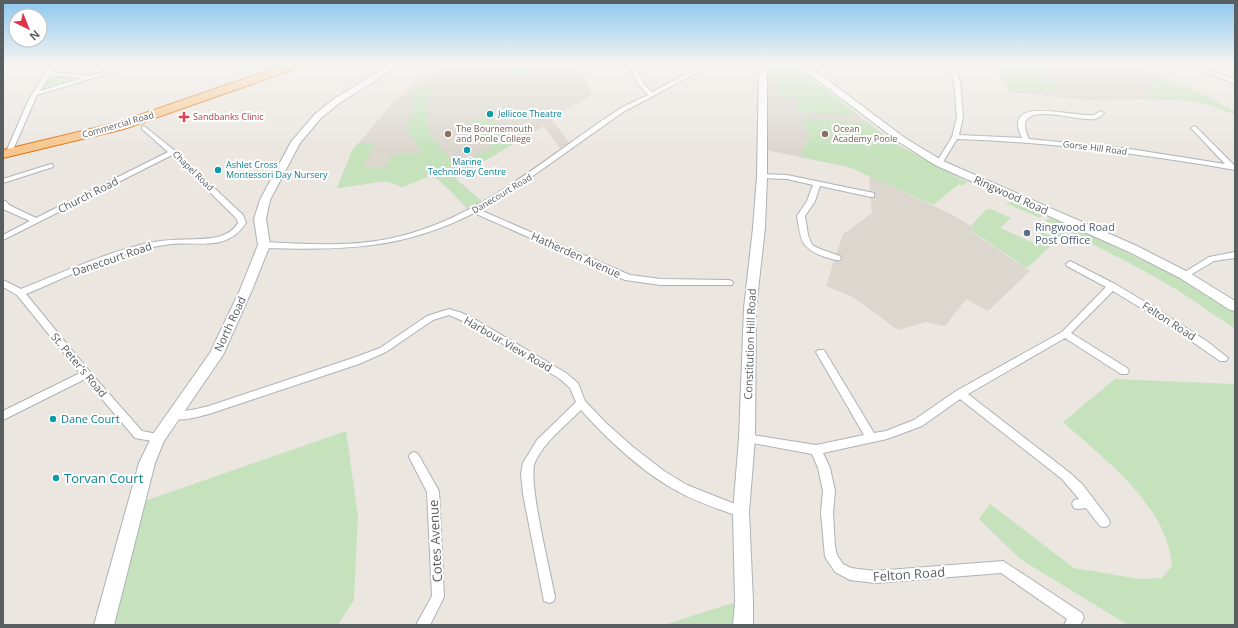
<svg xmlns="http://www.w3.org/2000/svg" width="1238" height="628" viewBox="0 0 1238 628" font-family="'Open Sans',sans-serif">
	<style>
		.education { fill: #dbd6ce }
		.green { fill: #c5e2bd }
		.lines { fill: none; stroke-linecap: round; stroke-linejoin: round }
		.street-casing { stroke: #aeb2b5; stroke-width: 2 }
		.secondary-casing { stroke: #adb2b5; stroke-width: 2 }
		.highway-casing { stroke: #de720d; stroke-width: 2 }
		.street { fill: #fff; fill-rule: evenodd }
		.secondary { fill: #fff; fill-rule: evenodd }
		.highway { fill: #f6c68c; fill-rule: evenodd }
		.culture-dot { fill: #0f9aa8; stroke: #fff; stroke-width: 1.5 }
		.health-dot { fill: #e0444e; stroke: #fff; stroke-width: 1.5 }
		.education-dot { fill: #8d6e63; stroke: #fff; stroke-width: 1.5 }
		.service-dot { fill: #5c6f8a; stroke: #fff; stroke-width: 1.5 }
		.labels { text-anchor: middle; stroke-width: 4; stroke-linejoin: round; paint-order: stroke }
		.far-culture-label { font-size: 9px; fill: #0d838f; stroke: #fff; text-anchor: start }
		.far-health-label { font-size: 9px; fill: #be3a42; stroke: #fff; text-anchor: start }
		.far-street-label { font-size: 9px; fill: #595e60; stroke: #fff }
		.far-education-label { font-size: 9px; fill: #785e54; stroke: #fff; text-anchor: start }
		.street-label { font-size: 11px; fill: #595e60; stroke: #fff }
		.service-label { font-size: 11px; fill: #4e5e75; stroke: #fff; text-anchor: start }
		.culture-label { font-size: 11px; fill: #0d838f; stroke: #fff; text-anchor: start }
		.near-culture-label { font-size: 13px; fill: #0d838f; stroke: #fff; text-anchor: start }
		.near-street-label { font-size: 13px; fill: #595e60; stroke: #fff }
	</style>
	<rect width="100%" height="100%" fill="#ebe6e0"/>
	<path class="education" d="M450 63H580L592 95 551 118 569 143 560 148 544 126 455 178 484 203 469 211 435 174 402 187 387 181 337 188 352 151 390 106 415 84Z
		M995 63H1129L1159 74 1144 99 1087 100 1009 92Z
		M768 79 796 82 812 79 894 143 886 175 766 150Z
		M869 176 957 217 975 229 972 232 1030 271 988 311 966 299 945 326 926 322 898 330 853 297 826 286 843 234 872 213Z"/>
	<path class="green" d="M504 63H537L540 74 507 77Z
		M769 63H792L855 113 848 115 797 111V98L778 97V80L768 79Z
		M995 63H1037L1059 91H1010Z
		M50 73 93 78 35 94Z
		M1159 74 1207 96 1235 112V115L1210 105 1189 101 1144 99Z
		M422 84 431 86 427 109V122L432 140 437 141 441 150 445 151 452 163 476 156 492 147 485 141 476 139 472 122 474 119H493L513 144 455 179 484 203 471 210 433 175 402 187 387 181 337 188 352 151 358 143 375 144 362 168 386 167 392 155 421 153 415 141 408 132V123L416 104 407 102 414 96 408 94Z
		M803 118 870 124 894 143 967 182 963 186 959 184 933 205 849 167 801 157 810 131 804 129Z
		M1013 202 1042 214 1043 215 1040 218 1005 203Z
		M991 209 1011 218 1000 228 1038 245 1045 239 1038 235 1042 232 1049 235 1058 226 1045 221 1050 218 1083 232 1192 284 1235 311V329L1179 291 1137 267 1067 231 1027 268 972 231 975 229 971 226 985 210Z
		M1115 379 1235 384V625H1128L1020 559 979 519 990 504 1074 568 1140 579 1162 578 1172 566C1167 505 1105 460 1063 422Z
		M346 431 358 516 354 600 338 625H104L136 504Z
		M744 601 743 625H664L726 605Z"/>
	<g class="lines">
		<defs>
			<path id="street" d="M52 63H58L52 72 90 76 133 63H143L37 95 12 152 9 154 7 153 6 152 29 99ZM50 75 82 78 40 91Z
				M627 63H633L644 84 652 92 707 63H715L623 112 513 190 480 210 630 275 661 279 729 280 732 281 733 283 732 285H661L625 280 474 213C401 250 344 250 264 248L260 245 264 242C305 244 347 247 388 239 478 221 544 158 618 110 627 104 638 100 648 95L639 85Z
				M948 63H954L960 82 963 117 959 135 1022 138C1000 93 1075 118 1093 115 1096 115 1098 112 1101 111L1104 113 1103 114C1101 116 1098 118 1095 119 1077 122 1008 96 1029 139L1130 149 1225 164 1192 129 1191 128 1194 126 1196 127 1235 166V170C1143 154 1051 142 957 139L943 162 941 164H937L936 163 952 137 957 117 954 82Z
				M1185 63H1194L1235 80V84Z
				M144 126 175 151 243 215 246 223C226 252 200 241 171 244 120 250 72 275 26 294L89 371 142 431 162 435 163 438 162 441 158 442 135 438 85 379 3 420V411L80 373 17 295 3 287V280L21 289C64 272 108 251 154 242 175 238 197 241 218 237 227 234 233 231 238 223L236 218 172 155 3 240V235L30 221 3 209V201H6L9 205 36 218 168 152 142 129V127Z
				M51 164 53 165V167L3 183V179Z
				M759 174 787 175 874 193V197H871L820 186 815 201 805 216 808 235 812 245 820 249 840 256 841 258 840 260C835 261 830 258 825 257 800 248 801 240 797 216L807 201 813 185 787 179 762 178 758 176Z
				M1235 252V258L1214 261 1187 277 1184 278 1180 275 1209 257Z
				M1070 261 1115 284 1152 306 1208 342 1228 358 1226 361H1220L1164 322 1113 291 1071 333 1127 368 1129 371 1127 374H1121L1065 338 968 394 1070 473 1082 484 1108 518 1110 522 1108 526 1104 527 1100 526 1086 508 1078 509 1074 508 1072 504 1074 500 1079 499 1062 479 960 399 922 426 887 439 823 453 830 468 835 491 833 513 835 546 837 555 843 564 851 568 875 571 1003 561 1082 613 1084 618 1080 625H1064L1067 619 1001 573 875 583 850 580 835 572 825 557 821 513 823 491 818 468 812 454 747 442 743 441 742 438 743 435 747 434 816 445 864 435 816 352 818 350H824L874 433 886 431 914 420 956 391 1062 332 1106 287 1067 266 1066 264Z
				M449 309 462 313 478 321 566 373 578 383 585 401 606 423 633 447 664 471 687 485 745 508 747 512 745 516 741 517C722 510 696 502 679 492 643 473 607 439 581 410 565 426 545 441 535 462 527 479 551 574 555 597L554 601 549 603 544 601 523 494 521 474 523 463 537 440 576 402 570 388 560 379 472 325 449 315 433 320 386 352 359 364 209 414C197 417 182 422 170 418L169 415 170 412 192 410 209 406 353 358 380 348 427 316Z
				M414 452 418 454 439 491 444 597 430 625H416L432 596 427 492 409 457 410 454Z"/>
			<path id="secondary" d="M394 63H404L341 102 321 118 300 143 270 200 266 219 270 245 252 290 223 355 164 441 155 463 114 625H94L139 463 153 434 210 353 240 290 258 245 254 219 260 200 291 142 315 114 335 98Z
				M759 63H767V176L765 228 756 308 755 438 749 512 753 601V625H733L735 601 733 512 739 438 744 308 753 228 757 176Z
				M795 63H805L905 138 943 161 1137 246 1188 272 1235 301V311L1230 310 1180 278 1129 252 935 165 899 142Z"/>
			<path id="highway" d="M290 63H307L306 65 124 129 3 158V150L116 123Z"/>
		</defs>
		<use href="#street" class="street-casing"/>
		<use href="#secondary" class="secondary-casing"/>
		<use href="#highway" class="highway-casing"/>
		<use href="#street" class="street"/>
		<use href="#secondary" class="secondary"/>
		<use href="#highway" class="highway"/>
	</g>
	<linearGradient id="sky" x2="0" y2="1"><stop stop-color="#8cc8ef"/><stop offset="0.42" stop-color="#f6f4f1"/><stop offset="1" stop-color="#f6f4f1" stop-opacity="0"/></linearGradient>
	<rect width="1238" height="151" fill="url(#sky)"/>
	<g class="culture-dot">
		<circle cx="490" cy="114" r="4"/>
		<circle cx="467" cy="150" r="4"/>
		<circle cx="218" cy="170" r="4"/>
		<circle cx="53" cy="419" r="4"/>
		<circle cx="56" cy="478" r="4"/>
	</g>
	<path class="health-dot" d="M182 111h4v4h4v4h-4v4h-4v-4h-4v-4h4z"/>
	<g class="education-dot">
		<circle cx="448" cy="134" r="4"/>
		<circle cx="825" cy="134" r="4"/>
	</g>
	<circle class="service-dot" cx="1027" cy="233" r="4"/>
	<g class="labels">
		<g class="far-culture-label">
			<text x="498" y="117">Jellicoe Theatre</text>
			<text x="467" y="165" text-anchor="middle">Marine<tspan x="467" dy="10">Technology Centre</tspan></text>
			<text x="226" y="168">Ashlet Cross<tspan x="226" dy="10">Montessori Day Nursery</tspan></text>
		</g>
		<g class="far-health-label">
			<text x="193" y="120">Sandbanks Clinic</text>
		</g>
		<g class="far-street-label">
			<text transform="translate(118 125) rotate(-16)" y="3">Commercial Road</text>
			<text transform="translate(1095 148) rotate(7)" y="3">Gorse Hill Road</text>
			<text transform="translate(193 171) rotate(44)" y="3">Chapel Road</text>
			<text transform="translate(502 194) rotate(-31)" y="3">Danecourt Road</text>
		</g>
		<g class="far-education-label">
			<text x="456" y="132">The Bournemouth<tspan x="456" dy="10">and Poole College</tspan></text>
			<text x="833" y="132">Ocean<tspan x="833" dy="10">Academy Poole</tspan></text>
		</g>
		<g class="street-label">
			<text transform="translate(88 195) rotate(-27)" y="4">Church Road</text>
			<text transform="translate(1011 195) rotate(24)" y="4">Ringwood Road</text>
			<text transform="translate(576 255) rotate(24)" y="4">Hatherden Avenue</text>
			<text transform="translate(112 259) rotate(-19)" y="4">Danecourt Road</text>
			<text transform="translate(1169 321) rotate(33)" y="4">Felton Road</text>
			<text transform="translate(230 324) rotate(-65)" y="4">North Road</text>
			<text transform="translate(508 344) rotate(30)" y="4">Harbour View Road</text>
			<text transform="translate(750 344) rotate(-88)" y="4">Constitution Hill Road</text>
			<text transform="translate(79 365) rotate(50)" y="4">St. Peter's Road</text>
		</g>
		<g class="service-label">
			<text x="1035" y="231">Ringwood Road<tspan x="1035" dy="13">Post Office</tspan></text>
		</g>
		<g class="culture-label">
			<text x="61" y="423">Dane Court</text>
		</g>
		<g class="near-culture-label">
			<text x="64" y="483">Torvan Court</text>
		</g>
		<g class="near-street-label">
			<text transform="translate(435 541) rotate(-93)" y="5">Cotes Avenue</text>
			<text transform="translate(909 574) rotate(-4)" y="5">Felton Road</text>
		</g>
	</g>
	<rect width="1238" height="628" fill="none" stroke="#595e60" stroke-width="8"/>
	<g transform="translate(28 28) rotate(137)"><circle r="19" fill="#ffffff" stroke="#bdbfbf"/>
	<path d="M0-3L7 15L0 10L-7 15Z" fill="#de3349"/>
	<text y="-6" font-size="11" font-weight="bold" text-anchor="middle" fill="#595e60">N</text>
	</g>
</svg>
